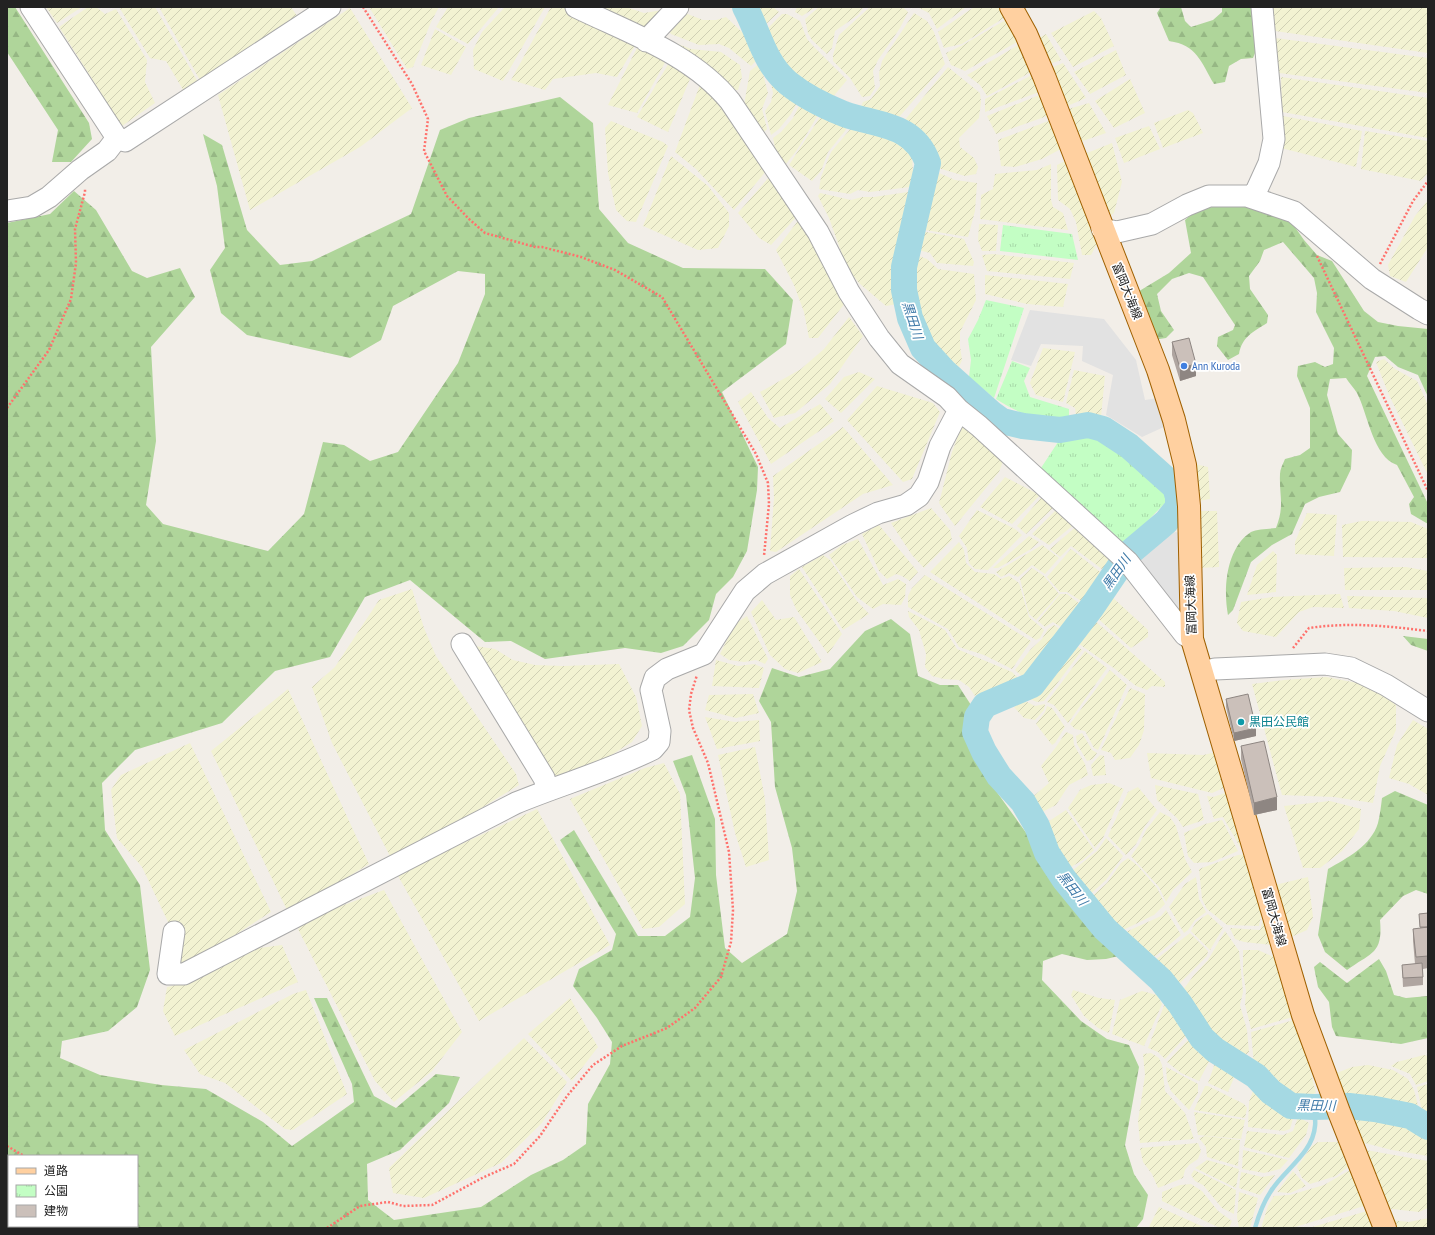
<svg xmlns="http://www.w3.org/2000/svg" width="1435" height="1235" viewBox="0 0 1435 1235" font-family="'PT Sans Narrow','Noto Sans JP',sans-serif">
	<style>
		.farmland { fill: url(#farmland-furrows) }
		.forest { fill: url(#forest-firs); fill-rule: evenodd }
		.park { fill: url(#park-tufts) }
		.parking { fill: #e2e2e2 }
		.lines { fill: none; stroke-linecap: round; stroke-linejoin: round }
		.stream { stroke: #a5d9e3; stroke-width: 4.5 }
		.river { stroke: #a5d9e3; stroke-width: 26 }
		.minor-casing { stroke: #a9a9a9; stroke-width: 23 }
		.major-casing { stroke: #9f6000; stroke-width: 24 }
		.path { stroke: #ff716c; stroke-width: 2.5; stroke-dasharray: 2 2; stroke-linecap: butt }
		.minor { stroke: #fff; stroke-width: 21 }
		.major { stroke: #ffd0a0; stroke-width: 22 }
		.wall { fill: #afa5a0 }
		.shaded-wall { fill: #8e8682 }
		.building { fill: #cbc0ba; stroke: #8e8682 }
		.shop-dot { fill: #3f7fe0; stroke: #fff; stroke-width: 1.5 }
		.culture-dot { fill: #0f9aa8; stroke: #fff; stroke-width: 1.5 }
		.labels { text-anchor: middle; stroke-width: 3.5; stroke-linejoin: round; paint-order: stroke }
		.street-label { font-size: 12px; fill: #222; stroke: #fff }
		.shop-label { font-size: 12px; fill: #366cbe; stroke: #fff; text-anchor: start }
		.culture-label { font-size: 12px; fill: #0d838f; stroke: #fff; text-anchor: start }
		.water-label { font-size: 13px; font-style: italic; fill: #407ba9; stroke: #fff }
	</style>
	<defs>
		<pattern id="farmland-furrows" width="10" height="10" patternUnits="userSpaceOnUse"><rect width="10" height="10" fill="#f2f2d2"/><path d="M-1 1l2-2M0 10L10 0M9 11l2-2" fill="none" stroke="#cfcfb4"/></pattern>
		<pattern id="forest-firs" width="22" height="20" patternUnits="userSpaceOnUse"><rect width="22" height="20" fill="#afd59a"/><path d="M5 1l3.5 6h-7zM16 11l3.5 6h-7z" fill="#96b784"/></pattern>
		<pattern id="park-tufts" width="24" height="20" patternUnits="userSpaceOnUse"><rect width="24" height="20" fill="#c3fec4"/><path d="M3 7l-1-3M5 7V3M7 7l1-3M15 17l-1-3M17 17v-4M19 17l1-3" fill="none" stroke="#a7d9a8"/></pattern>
	</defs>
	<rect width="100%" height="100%" fill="#f2eee8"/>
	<path class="farmland" d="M46 7H82L57 23Z
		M88 7H96L105 14 116 9 147 60 145 82 155 103 122 126 59 27Z
		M119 7H155L199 84 185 93 166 61 150 58Z
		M159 7H291L297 16 201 82Z
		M369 7H439L431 22 413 67 407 69Z
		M448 7H499L468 44 436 27Z
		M505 7H545L503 81 474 69 473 50 482 32Z
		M551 7H562L636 44 617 77 596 73 553 79 545 90 511 80Z
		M585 7H626L644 13 663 10 648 29Z
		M757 7H773L779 12 764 26Z
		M797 7H816L802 16 795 12Z
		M819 7H864L858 15 835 31 832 48 827 54 812 40 808 33 805 19Z
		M870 7H903L908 12 900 28 878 60 873 71 875 88 870 96 862 97 850 78 833 61V55L839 35Z
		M917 7H966L937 29 929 13Z
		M974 7H1002L1007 16 962 44 944 48 938 32Z
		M1272 7H1426L1428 12V53L1275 31Z
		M350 8 412 108 360 147 250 210 218 95Z
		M1094 11 1101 18 1114 46 1073 67 1051 33Z
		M685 13 703 20H716L726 17 745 35 759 58 751 66 729 48 719 44 699 45 671 34 668 29Z
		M914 13 927 21 934 32 945 64 900 116 895 118 860 109 863 102 871 99 880 86 879 73 882 61Z
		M782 14H787L800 21 807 39 814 47 847 80 832 98 796 76 784 65 775 51 766 30Z
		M1009 18 1019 41 965 71 951 65 946 53 961 46Z
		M435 29 466 47 451 75 421 65Z
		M1046 34 1061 60 1047 65 1037 39Z
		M1275 38 1428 58V93L1279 73Z
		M668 40 691 49 721 52 740 65 742 77 738 90H730Z
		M1020 44 1033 71 987 96 980 85 967 75Z
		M638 46 667 59 637 113 608 105Z
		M1116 50 1126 75 1090 94 1074 72Z
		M670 61 692 74 668 132 637 117Z
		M760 63 768 93 762 109 767 129 764 132 744 105 750 71Z
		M1063 63 1086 98 1065 107 1048 69Z
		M948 67 980 93 981 102 979 118 959 138 960 147 974 158 978 167 976 174 965 176 938 168 934 149 927 137 904 121Z
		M1034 74 1042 91 985 112V99Z
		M1281 77 1428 98V138L1282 112Z
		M770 78 798 101 791 114 779 129 771 135 765 111 771 102 773 93Z
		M1130 79 1145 113 1114 128 1095 101Z
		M701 82 708 84 766 171 734 210 696 169 675 152Z
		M1042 94 1050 115 996 134 987 116Z
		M1089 103 1106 133 1077 143 1065 110Z
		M800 104 818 115 797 150 785 165 776 153 773 138 781 132 793 118Z
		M1188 110 1193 113 1203 133 1163 148 1154 123Z
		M1283 116 1362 131 1356 167 1281 148 1279 118Z
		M820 117 848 125 845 131 828 152 821 171 812 181 789 165Z
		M1051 120 1061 149 1042 159 1015 167 1001 166 998 140Z
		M611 121 663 142 668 146 636 222 627 221 616 210 608 173 605 128Z
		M853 126 885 137 906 147 912 157 913 172 910 187 870 192 858 190 850 194 819 189 821 177 831 152Z
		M1149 126 1160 149 1124 163 1115 138Z
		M1365 131 1428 141V173L1421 181 1361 169Z
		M1112 143 1122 182 1114 213 1107 218 1082 155Z
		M671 156 708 186 729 213V226L718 248 698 250 643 226Z
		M1067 160 1098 242 1091 255H1082L1076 222 1070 209 1058 200 1057 165Z
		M1051 164V200L1053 207 1063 213 1068 230 980 219 981 195 993 189 995 174 1037 170Z
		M939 173 955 180 977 183 975 211 968 237 925 230 924 226Z
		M770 176 798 215 771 245 759 238 738 213Z
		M908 192 894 261 893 277 897 304 886 306 859 283 847 268 829 218 818 196 820 193 851 200 862 197H874Z
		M1428 200V247L1406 282 1390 276 1388 265 1415 216Z
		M800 218 845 303 818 338H809L804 312 794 285 776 250Z
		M979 224 998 225 996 251H982L978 240Z
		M921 231 964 239 974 262 973 266 937 263 930 253 918 250Z
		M993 254 1074 263 1070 279 987 271 982 255Z
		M916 255 927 259 938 269 974 274 976 300 960 332V346L962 360 959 367 935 351 920 325 914 291Z
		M985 275 1068 284 1063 307 1027 304 985 294Z
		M849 317 863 336 830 384 795 413 774 418 760 392 801 369 824 349Z
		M1043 348 1075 352 1063 402 1036 395 1030 383Z
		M1384 359 1395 369 1417 381 1428 405V475L1389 395 1376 362Z
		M1074 370 1105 376 1101 417 1087 414 1076 417 1075 408 1066 403Z
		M859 372 875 379 841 413 825 399 844 377Z
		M877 386 933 403 940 412 912 479 903 482 847 420Z
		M751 392 768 418 780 428 820 404 834 421 771 464 738 402Z
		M963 423 1005 456 999 472 955 526 939 503 952 452Z
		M843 427 893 485 863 494 776 552 770 551 774 498 773 476Z
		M1195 464 1208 467 1210 499 1199 501Z
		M1005 477 1040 495 1012 524 980 507Z
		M1046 495 1057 504 1026 534 1017 526 1040 499Z
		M1060 506 1076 523 1049 545 1032 534Z
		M931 508 950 530 952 540 924 568 912 555 891 523Z
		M977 510 1015 529 1022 535 988 570 975 569 969 563 967 548 959 536Z
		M1199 511H1217L1219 567 1199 568Z
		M1307 513 1337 515 1334 556 1295 554V542Z
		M1362 521 1411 522 1428 529V558L1343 557 1342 525Z
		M879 525 918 572 910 581 902 576 896 574 887 579 879 571 862 534Z
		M1078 525 1116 557 1106 572 1071 546 1060 557 1050 549Z
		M1029 536 1039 542 1031 549 998 568H993Z
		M858 539 883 585 898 579 906 584 905 597 901 605 883 604 873 609 857 597 829 555 842 545Z
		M959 542 964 550 966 563 975 572 994 574 1001 579 1009 576 1019 583 1029 617 1044 630 1040 638 1036 640 930 572Z
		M1042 545 1059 558 1045 574 1032 565 1018 577 1009 573 1001 577 996 572Z
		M1071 549 1104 575 1083 602 1067 592H1060L1047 577Z
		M1273 551 1277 555 1276 592 1247 595 1257 565Z
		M823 555 830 560 856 600 869 614 843 630 802 567Z
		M1406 567 1428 571V590H1345L1344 568Z
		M1032 568 1044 576 1059 594 1036 620 1029 614 1020 579Z
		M799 569 842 634 828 654 796 609 790 595V576Z
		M925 575 1031 641 1012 669 984 655 959 647 948 629 908 607V596L912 588Z
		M412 589 424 628 436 656 516 774 519 785 478 810 445 836 392 860 332 743 312 687 335 667 379 600Z
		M1060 594H1067L1081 605 1064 629 1053 622 1045 627 1038 621Z
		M1340 594 1344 608 1313 607 1299 612 1276 637 1243 631 1237 623 1241 602 1272 597Z
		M1111 596 1148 630V637L1131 648 1095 616Z
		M1347 596 1428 598V618L1394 611 1349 608Z
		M762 600 776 620 794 617 822 662 798 673 785 669 770 655 751 612Z
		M908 611 945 630 957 649 1012 672 1020 680 1014 687 975 696 969 687 959 680 944 679 932 676 925 667 926 654 919 630 909 617Z
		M747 616 768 659 765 664 756 660 744 662 729 660 720 654 735 624Z
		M1093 619 1165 682V687L1152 686 1147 690 1136 686 1115 669 1075 641Z
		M1054 625 1062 631 1051 648 1024 678 1015 670 1031 649 1042 639 1048 629Z
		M1073 643 1082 650 1044 701 1037 702 1027 698 1047 679Z
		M475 646 495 649 513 660 535 665 563 666 619 664 636 697 642 726 632 742 594 766 554 782Z
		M1085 651 1107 668 1068 723 1054 705 1047 702Z
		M716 660 738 666 754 664 764 668 759 688 712 686Z
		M1110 670 1127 685 1098 750 1094 748 1085 731 1075 729 1070 724Z
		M1326 677 1368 685 1396 705V730L1380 766 1373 803 1334 797 1282 795 1252 684 1284 680Z
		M1130 688 1145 694 1144 730 1139 745 1130 758 1115 760 1111 753 1101 750Z
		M288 689 369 864 299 907 287 910 211 751Z
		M753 694 759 713 736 718 705 710 709 695Z
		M1023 700 1035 706 1045 704 1044 710 1035 720 1024 718 1014 707Z
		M1047 706 1052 708 1065 727 1055 743 1052 745 1036 724 1045 712Z
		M705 717 735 722 759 720 760 741 717 749Z
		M1413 720 1428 729V795L1409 784 1389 778 1397 745Z
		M1066 732 1073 735 1074 745 1085 764 1088 775 1069 785 1056 805 1042 812 1036 810 1029 800 1049 783 1041 766 1056 747Z
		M1082 733 1092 750 1097 753 1093 759 1087 761 1077 744 1076 736Z
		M190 743 271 912 185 967 177 964 178 943 142 867 117 838 111 790 121 775Z
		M755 747 765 799 769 860 746 867 735 833 718 755Z
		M1217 752 1226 787 1212 793 1151 778 1147 753 1203 755Z
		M1100 755 1104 756 1106 775 1093 776 1091 765Z
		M664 763 680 794 685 904 659 927 643 929 570 799 645 768Z
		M1109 783 1124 789 1103 838 1095 848 1068 808 1080 790 1091 785Z
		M1155 785 1198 794 1204 820 1183 827 1177 818 1157 800Z
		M1138 787 1157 810 1145 826 1136 844 1126 855 1108 836 1128 792Z
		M1228 792 1245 848 1240 847 1223 817 1214 819 1207 796 1213 797Z
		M1330 801 1361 809 1359 829 1342 851 1320 868H1303L1284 806Z
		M537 809 610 945 479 1021 397 874Z
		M1066 810 1094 850 1083 860 1069 868 1051 847 1043 825Z
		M1160 812 1170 817 1176 826 1185 859 1192 872 1173 890 1166 902 1159 887 1131 856 1139 845 1146 830Z
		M1222 820 1238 851 1212 862 1194 863 1188 856 1184 833 1205 824Z
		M1106 838 1123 856 1106 880 1087 897 1072 871 1097 851Z
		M1247 854 1263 908 1259 926 1227 925 1207 909 1202 899 1199 869 1238 855Z
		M1128 858 1138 866 1157 888 1165 904 1154 915 1117 933 1099 916 1088 900 1107 883 1121 863Z
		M1196 877 1199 899 1206 912 1195 920 1188 930 1184 933 1169 907 1185 884Z
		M1308 877 1313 917 1307 930 1289 938 1275 885Z
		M384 890 462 1032 432 1071 394 1102 375 1081 298 929 317 915Z
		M1166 910 1181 935 1157 955 1146 960 1120 936 1128 931 1161 916Z
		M1208 914 1223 928 1210 950 1191 931 1196 922Z
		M1264 915 1273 945 1244 942 1235 939 1230 928 1260 930Z
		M1225 931 1239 951 1243 992 1240 1005 1247 1030 1249 1052 1242 1058 1216 1046 1180 997V994L1194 975 1208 960Z
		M1190 933 1208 951 1207 956 1173 990 1150 964Z
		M282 945 298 982 175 1036 163 1011 167 987 185 983 252 949Z
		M1243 950H1258L1274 957 1282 969 1293 1017 1251 1029 1245 1004 1246 991 1243 972Z
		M306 990 347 1094 293 1130 285 1129 225 1083 200 1074 184 1050 293 994Z
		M1073 990 1099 998 1115 1000 1109 1033 1098 1028 1084 1016 1071 995Z
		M1142 991 1157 995 1162 1004 1144 1046 1112 1034 1120 1000Z
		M570 998 598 1047 572 1081 528 1034Z
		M1165 1003 1186 1036 1165 1059 1158 1052 1148 1048Z
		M1294 1020 1304 1045 1316 1093 1303 1097 1292 1096 1280 1091 1254 1065 1251 1032Z
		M524 1038 567 1082 542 1123 501 1163 424 1198 393 1193 389 1168Z
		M1189 1039 1198 1052 1210 1060 1199 1081 1181 1073 1167 1062Z
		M1151 1053 1159 1058 1162 1065 1165 1091 1185 1113 1194 1139 1140 1143 1138 1121 1145 1075 1143 1054Z
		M1424 1055 1428 1056V1081L1416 1085 1410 1074 1391 1066 1397 1062Z
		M1215 1063H1222L1236 1073 1228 1092 1208 1083Z
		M1368 1065 1393 1070 1408 1079 1414 1090 1420 1113 1406 1107 1343 1098 1334 1074 1352 1067Z
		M1166 1067 1198 1084V1093L1189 1110 1171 1091 1167 1080Z
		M1428 1084V1119L1423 1116 1417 1087Z
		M1205 1086H1208L1244 1104 1247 1108 1245 1118 1194 1110Z
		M1253 1091 1281 1109 1294 1115 1290 1129 1284 1131 1248 1127 1249 1102Z
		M1194 1112 1245 1120 1241 1139 1198 1135Z
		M1361 1115 1403 1119 1417 1127 1428 1136V1156L1392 1150 1357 1141 1349 1117Z
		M1298 1117 1309 1123 1306 1135 1289 1158 1244 1147 1247 1131 1283 1135 1293 1131Z
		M1205 1136 1240 1140 1238 1166 1207 1157 1206 1147 1199 1138Z
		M1318 1142H1338L1348 1167 1336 1176 1310 1184 1302 1178 1297 1167 1312 1146Z
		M1198 1143 1201 1151 1198 1159 1189 1165 1185 1170 1183 1178 1158 1188 1152 1174 1143 1162 1140 1148Z
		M1360 1149 1428 1161V1208L1419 1212 1383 1208Z
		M1243 1150 1271 1156 1288 1160 1280 1169 1264 1173 1242 1169Z
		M1207 1160 1239 1169 1236 1188 1195 1168Z
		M1194 1170 1236 1190 1234 1214 1222 1208 1203 1185 1195 1181 1191 1175Z
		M1350 1170 1357 1182 1364 1206 1292 1228H1261L1268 1206 1274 1196 1290 1195 1324 1185Z
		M1293 1171 1306 1186 1290 1193 1277 1192Z
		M1241 1172 1262 1177 1275 1175 1260 1195 1239 1188Z
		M1191 1184 1202 1191 1218 1211 1232 1221 1229 1228H1220L1162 1201V1192L1180 1185Z
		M1239 1192 1258 1198 1250 1228H1239L1237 1217Z
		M1159 1207 1206 1228H1150L1149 1227Z
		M1367 1211 1374 1228H1309Z
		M1428 1218V1228H1393L1390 1220 1409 1222Z"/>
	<path class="forest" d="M7 7H15L89 123 92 139 71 162H52L58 130 7 52Z
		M1161 7H1181L1185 21 1191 27 1213 20 1222 12V7H1255L1259 43 1253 58 1241 59 1229 66 1225 82 1214 84C1201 62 1197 45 1169 41L1157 13Z
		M560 97 593 123 599 209 628 243 683 268 765 269 793 300 786 344 722 392 758 467 757 490 747 551 733 577 716 594 709 620 683 646 661 653 625 648 545 659 511 641 485 642 410 580 365 597 330 657 275 671 222 723 135 750 102 783 105 830 140 885 150 970 137 1007 108 1031 62 1041 60 1058 100 1075 161 1085 206 1089 263 1122 292 1146 354 1102 352 1084 314 998H327L374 1096 396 1108 436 1074 460 1077 449 1103 400 1150 367 1164 368 1200 394 1220 481 1207 531 1175 563 1160 586 1144 588 1104 610 1064 612 1042 597 1018 573 986 579 969 612 950 616 934 560 840 574 830 638 936H665L690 917 695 878 686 795 673 761 692 755 715 819 716 875 725 948 742 963 787 934 797 891 792 848 775 787 771 722 759 701 772 668 799 677 830 669 865 631 891 619 910 634 918 676 940 685H958L971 705 968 738 991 784 1088 919 1123 955 1106 959 1087 960 1062 954 1043 961 1042 980 1081 1021 1107 1039 1129 1045 1139 1067 1125 1145 1134 1174 1148 1195 1143 1219 1136 1228H7V223L50 214 74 191 96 210 132 271 147 278 180 268 195 297 151 347 156 441 146 505 163 524 268 551 304 514 323 442 344 445 370 461 398 452 458 363 485 294V274L458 271 393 306 381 340 350 358 247 335 221 313 210 270 225 248 217 186 203 134 222 145 247 230 280 265 312 261 411 214 440 130 469 118ZM9 1156H137V1226H9Z
		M1212 207H1247L1278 212 1292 223 1304 240 1317 255 1332 261 1364 311 1378 322 1398 326 1428 329V397L1418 375 1398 367 1385 356 1375 357 1367 376 1428 504V524L1411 514 1409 504 1414 497 1397 465C1373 457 1368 414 1357 393 1354 388 1349 383 1346 378L1330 379 1327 395 1338 434 1352 450 1351 469 1340 492 1319 497 1305 504 1292 534 1272 545 1251 562 1233 610 1228 615C1223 589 1226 548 1251 532 1257 529 1269 529 1276 528 1285 505 1279 496 1280 474 1280 469 1283 464 1285 459L1300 455 1310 448V408L1297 376 1298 366 1315 362 1325 367 1333 364 1334 348 1316 312 1317 293 1314 278 1283 242 1264 250 1260 261 1249 276 1250 289 1268 315 1267 323C1253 332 1242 337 1239 354L1228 360 1217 346 1218 337 1233 330 1235 325 1203 277 1189 273 1172 279 1157 294 1161 311 1174 330 1166 338 1153 340 1136 293 1169 273 1191 253 1185 220 1193 213Z
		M1403 636 1428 639V651L1411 645Z
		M1395 791 1428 805V894L1416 890 1403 896 1380 920C1383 954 1372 952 1347 970L1325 952 1318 935 1328 869C1347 858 1371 846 1378 823 1380 815 1381 806 1382 798Z
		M1379 959 1386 971 1394 995 1406 998 1428 996V1038L1401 1044 1336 1036 1332 1027 1329 1002 1318 987 1314 967 1320 962 1347 983Z"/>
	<path class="park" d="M1003 225 1072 234 1078 260 1000 251Z
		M986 300 1024 308 994 398 969 377 971 360 968 339 978 320Z
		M1012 361 1030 368 1024 381 1030 397 1069 409V417C1039 424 1021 414 996 399Z
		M1096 436 1115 446 1163 486 1167 501 1124 545 1041 468 1058 442Z"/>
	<path class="parking" d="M1030 310 1104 319 1136 360 1145 400 1158 398 1166 426 1142 437 1106 415 1113 375 1082 361 1083 346 1041 344 1031 366 1011 360Z
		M1175 532 1182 533 1184 613 1179 619 1136 562 1153 546Z"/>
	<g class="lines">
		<path class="stream" d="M1255 1228C1259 1214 1263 1203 1271 1191 1284 1170 1313 1153 1315 1126 1316 1120 1314 1113 1314 1107"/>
		<path class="river" d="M745 7C759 33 764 63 788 83 804 96 824 106 844 114 878 126 914 123 928 163L904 267V290L910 318 923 348 945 372 991 413 1002 421 1023 426 1060 430 1088 425 1103 429 1129 446 1175 487 1178 497V507L1166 522 1128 554 1092 607 1032 685 985 705 977 717 975 732 984 752 999 776 1023 802 1037 826 1047 853 1064 879 1105 929 1161 980 1180 1004 1202 1038 1215 1050 1256 1076 1271 1092 1291 1106 1314 1107 1349 1106 1375 1109 1410 1116 1428 1127"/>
		<defs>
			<path id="minor" d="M31 7 117 138 125 141 330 7
				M576 7C629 33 692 54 730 101L818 232 849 292 879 338 900 364 947 397 959 410 979 426 1128 562 1185 635 1192 639
				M646 41 678 7
				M1253 198 1269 163 1274 139 1262 7
				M7 211 32 207 49 197 80 170 107 151 117 138
				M1102 229 1117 232 1152 224 1187 205 1209 196H1247L1294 212 1372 279 1419 309 1428 314
				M462 644 544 778 548 790
				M1202 672 1215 669 1325 664 1351 668 1386 685 1428 711
				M174 932 168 974H184L516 803C562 784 609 771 653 749L659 742 660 731 651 690 655 678 667 669 704 654 745 591 765 574 853 525 878 513 906 505 919 496 928 482 940 446 959 410"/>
			<path id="major" d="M1011 7 1026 34 1044 76 1158 370 1174 420 1185 465 1189 506 1192 639 1303 1015 1339 1112 1385 1228"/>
		</defs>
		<use href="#minor" class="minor-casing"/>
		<use href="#major" class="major-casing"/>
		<path class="path" d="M363 7 412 84 428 119 424 151 447 196 469 219 485 233 535 247H542L581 257 615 270 662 297 756 454 768 483 769 504 764 556
			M1317 256 1428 491
			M1380 264 1413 201 1428 181
			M7 408 49 350 71 299 76 263 75 229 85 192V189
			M1293 648 1309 628C1349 622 1388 626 1428 631
			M7 1146 24 1156
			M78 1226 79 1228
			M327 1228 360 1206 388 1202 403 1206 432 1205 484 1177 514 1164 540 1136 567 1096 593 1065 622 1046 667 1028 695 1008 721 977 731 942 733 910 729 852 708 763 693 728 689 710 691 694 697 675"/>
		<use href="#minor" class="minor"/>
		<use href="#major" class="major"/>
	</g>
	<path class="wall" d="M1172 342 1196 376 1180 381 1172 355Z
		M1226 699 1256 736 1234 741 1226 707Z
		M1241 746 1277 810 1254 815 1241 759Z
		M1428 913V968L1423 969V985L1403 987 1402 965 1415 964 1413 941V929L1420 928 1419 914Z"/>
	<path class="shaded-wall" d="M1196 364V376L1180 381V368Z
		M1256 728V736L1234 741V733Z
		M1277 797V810L1254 815V803Z"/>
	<path class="building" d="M1189 338 1196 364 1180 368 1172 342Z
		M1248 694 1256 728 1234 733 1226 699Z
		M1264 741 1277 797 1254 803 1241 746Z
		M1428 913V927H1420L1419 914Z
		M1428 927V956L1416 957 1413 929Z
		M1422 963 1423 977 1403 978 1402 965Z"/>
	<circle class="shop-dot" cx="1184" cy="366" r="4"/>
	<circle class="culture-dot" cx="1241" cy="722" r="4"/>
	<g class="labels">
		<g class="street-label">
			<text transform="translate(1127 291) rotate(68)" y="4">富岡大海線</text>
			<text transform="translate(1191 605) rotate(-92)" y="4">富岡大海線</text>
			<text transform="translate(1274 917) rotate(74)" y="4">富岡大海線</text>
		</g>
		<g class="shop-label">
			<text x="1192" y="370">Ann Kuroda</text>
		</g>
		<g class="culture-label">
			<text x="1249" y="726">黒田公民館</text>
		</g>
		<g class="water-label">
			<text transform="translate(913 320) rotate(72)" y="5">黒田川</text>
			<text transform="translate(1116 572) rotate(-55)" y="5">黒田川</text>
			<text transform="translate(1073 888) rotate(52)" y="5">黒田川</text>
			<text transform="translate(1316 1105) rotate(1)" y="5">黒田川</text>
		</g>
	</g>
	<rect width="1435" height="1235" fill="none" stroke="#222222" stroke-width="16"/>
	<rect x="8" y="1155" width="130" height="72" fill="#ffffff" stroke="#a7a7a7"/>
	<rect x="16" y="1168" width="20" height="6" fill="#ffd0a0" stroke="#a7a7a7"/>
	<text x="44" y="1175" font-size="12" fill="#222222">道路</text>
	<rect x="16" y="1185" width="20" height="12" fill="url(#park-tufts)" stroke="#a7a7a7"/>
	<text x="44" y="1195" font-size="12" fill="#222222">公園</text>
	<rect x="16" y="1205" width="20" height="12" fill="#cbc0ba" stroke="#a7a7a7"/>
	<text x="44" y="1215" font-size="12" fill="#222222">建物</text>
</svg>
